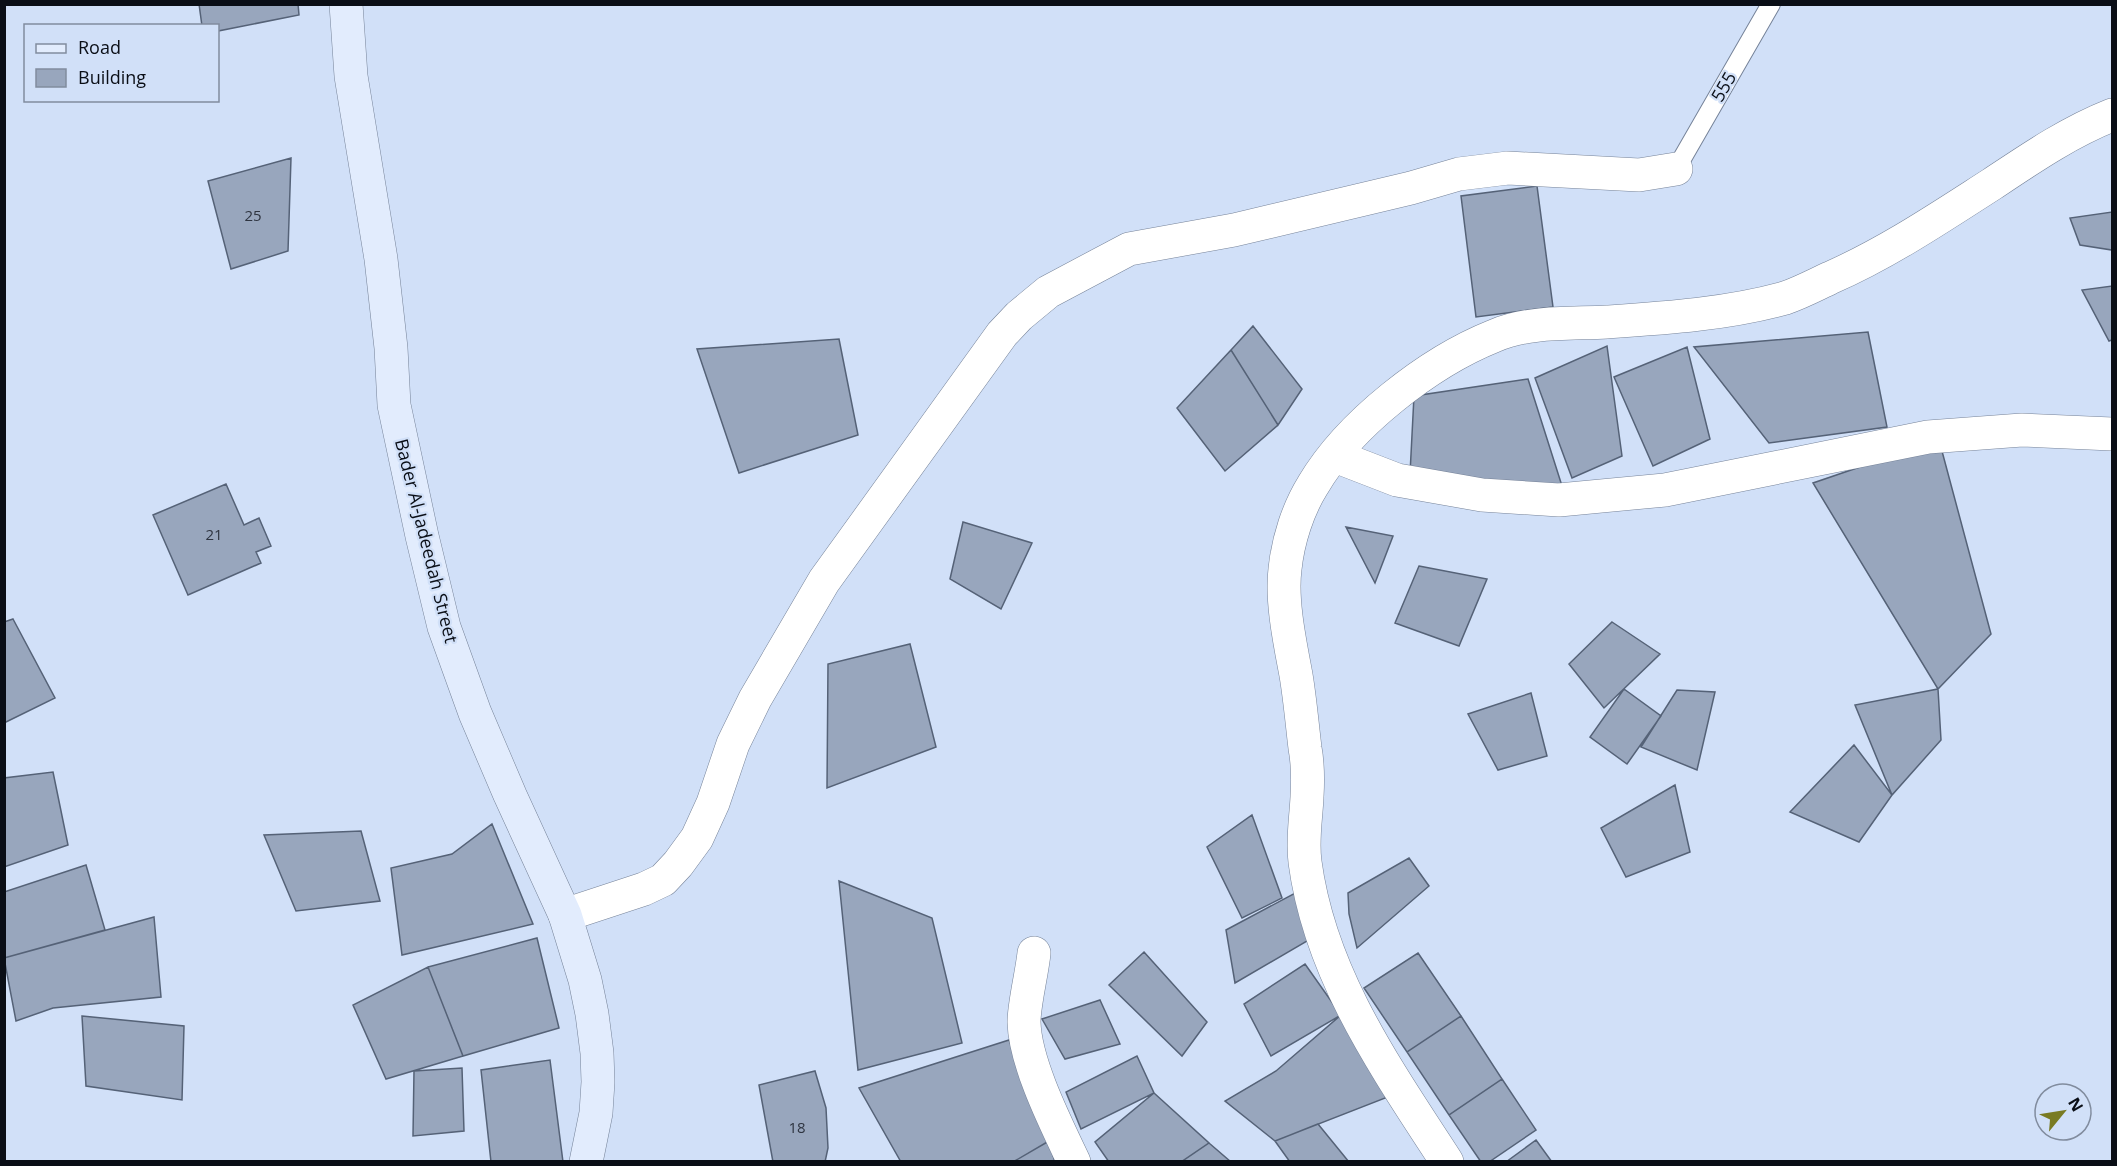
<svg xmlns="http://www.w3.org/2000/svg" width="2117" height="1166" viewBox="0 0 2117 1166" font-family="'Open Sans',sans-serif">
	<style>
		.building { fill: #98a6bd; stroke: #556277; stroke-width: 1.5 }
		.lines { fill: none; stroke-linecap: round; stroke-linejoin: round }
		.lane-casing { stroke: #768399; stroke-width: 20 }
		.street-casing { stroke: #768399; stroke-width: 34 }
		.secondary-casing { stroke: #768399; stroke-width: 34 }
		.lane { stroke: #fff; stroke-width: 18 }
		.street { stroke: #fff; stroke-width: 33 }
		.secondary { stroke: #e2ecfd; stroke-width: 33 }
		.labels { text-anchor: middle; stroke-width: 4.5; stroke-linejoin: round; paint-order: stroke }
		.number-label { font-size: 15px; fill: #2e3440 }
		.street-label { font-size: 18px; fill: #0a0e16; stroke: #d1e0f8 }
	</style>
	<rect width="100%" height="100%" fill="#d1e0f8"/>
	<path class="building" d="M199 4H298L299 15 218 31V26H202Z
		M291 158 288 251 231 269 208 181Z
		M1537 186 1553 307 1476 317 1461 196Z
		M2112 212V250L2080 245 2070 218Z
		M2112 286V340L2109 341 2082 290Z
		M1253 326 1302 389 1278 425 1231 350Z
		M1868 332 1887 427 1769 443 1694 347Z
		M839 339 858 435 739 473 697 349Z
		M1607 346 1622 456 1572 478 1535 378Z
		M1687 347 1710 439 1653 466 1614 377Z
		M1231 350 1278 425 1225 471 1177 408Z
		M1528 379 1562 486 1410 474 1414 396Z
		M1939 440 1991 634 1938 689 1813 483Z
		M226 484 244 525 259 518 271 546 256 552 261 563 188 595 153 515Z
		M963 522 1032 543 1001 609 950 579Z
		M1346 527 1393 536 1375 583Z
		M1419 566 1487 579 1459 646 1395 623Z
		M13 619 55 698 4 723V622Z
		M1612 622 1660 654 1604 708 1569 664Z
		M910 644 936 747 827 788 828 664Z
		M1624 689 1661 716 1627 764 1590 737Z
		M1938 689 1941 740 1892 795 1855 705Z
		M1677 690 1715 692 1697 770 1641 747Z
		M1531 693 1547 756 1498 770 1468 714Z
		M1854 745 1892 795 1859 842 1790 812Z
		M53 772 68 845 4 867V778Z
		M1675 785 1690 852 1626 877 1601 828Z
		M1252 815 1282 898 1242 918 1207 847Z
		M492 824 533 924 402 955 391 868 452 854Z
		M361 831 380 901 296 911 264 835Z
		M1409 858 1429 886 1357 948 1349 914 1348 893Z
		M86 865 105 930 4 958V892Z
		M839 881 932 918 962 1043 858 1070Z
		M1299 891 1314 937 1235 983 1226 930Z
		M154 917 161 997 53 1008 16 1021 4 958Z
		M537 938 559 1028 463 1056 428 967Z
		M1144 952 1207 1022 1182 1056 1109 985Z
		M1418 953 1461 1016 1407 1052 1364 988Z
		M1305 964 1341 1015 1271 1056 1244 1004Z
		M428 967 463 1056 386 1079 353 1005Z
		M1100 1000 1120 1044 1065 1059 1042 1019Z
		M1341 1015 1393 1095 1275 1141 1225 1101 1276 1071Z
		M82 1016 184 1026 182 1100 86 1086Z
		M1461 1016 1502 1079 1449 1115 1407 1052Z
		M1009 1040 1049 1141 1013 1162H901L859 1088Z
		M1137 1056 1154 1093 1081 1129 1066 1092Z
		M550 1060 563 1162H491L481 1070Z
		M462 1068 464 1131 413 1136 414 1071Z
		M815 1071 826 1108 828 1148 825 1162H773L759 1085Z
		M1502 1079 1536 1130 1489 1162H1481L1449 1115Z
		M1154 1093 1209 1143 1181 1162H1109L1095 1142Z
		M1318 1124 1349 1162H1290L1275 1141Z
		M1536 1140 1552 1162H1506Z
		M1049 1141 1055 1162H1013Z
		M1209 1143 1231 1162H1181Z"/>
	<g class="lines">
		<defs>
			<path id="lane" d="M1676 169 1771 4"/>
			<path id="street" d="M1335 456 1397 480 1482 495 1559 500 1665 490 1928 437 2022 430 2112 434
				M565 915 644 889 663 880 678 864 697 838 713 803 733 744 755 699 824 581 1002 334 1019 316 1048 292 1129 249 1234 230 1411 188 1459 174 1508 168 1639 175 1676 169
				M1034 953C1032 973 1024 1004 1024 1022 1025 1063 1056 1124 1074 1162
				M1447 1162C1386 1068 1320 975 1305 862 1302 839 1306 819 1307 797 1308 780 1308 764 1305 748 1302 723 1300 699 1296 675 1290 643 1281 601 1285 569 1288 540 1298 509 1313 485 1349 424 1429 362 1494 336 1528 321 1570 324 1607 322 1666 318 1727 314 1785 298 1800 293 1815 285 1830 278 1887 253 1939 218 1992 184 2031 158 2069 132 2112 115"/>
			<path id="secondary" d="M346 4 351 76 381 259 391 348 394 405 422 536 444 627 475 713 510 795 565 915 585 980 592 1014 597 1053 598 1082 596 1113 586 1162"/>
		</defs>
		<use href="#lane" class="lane-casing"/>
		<use href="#street" class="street-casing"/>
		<use href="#secondary" class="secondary-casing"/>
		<use href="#lane" class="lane"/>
		<use href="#street" class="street"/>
		<use href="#secondary" class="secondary"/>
	</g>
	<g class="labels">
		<g class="number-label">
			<text x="253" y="221">25</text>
			<text x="214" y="540">21</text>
			<text x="797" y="1133">18</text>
		</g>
		<g class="street-label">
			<text transform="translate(1724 87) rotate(-60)" y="6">555</text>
			<text transform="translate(426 541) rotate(76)" y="6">Bader Al-Jadeedah Street</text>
		</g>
	</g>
	<rect width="2117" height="1166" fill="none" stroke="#0a0e16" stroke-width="12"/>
	<rect x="24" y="24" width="195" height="78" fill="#d1e0f8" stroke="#818c9e" stroke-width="1.5"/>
	<rect x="36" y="44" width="30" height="9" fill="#e2ecfd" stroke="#818c9e" stroke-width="1.5"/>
	<text x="78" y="54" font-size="18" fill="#0a0e16">Road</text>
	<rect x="36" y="69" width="30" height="18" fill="#98a6bd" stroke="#818c9e" stroke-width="1.5"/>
	<text x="78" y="84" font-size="18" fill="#0a0e16">Building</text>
	<g transform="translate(2063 1112) rotate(60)"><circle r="28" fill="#d1e0f8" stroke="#818c9e" stroke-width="1.5"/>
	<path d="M0-4.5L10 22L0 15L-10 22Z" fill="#797b23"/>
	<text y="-9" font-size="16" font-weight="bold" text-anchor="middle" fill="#0a0e16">N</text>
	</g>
</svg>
